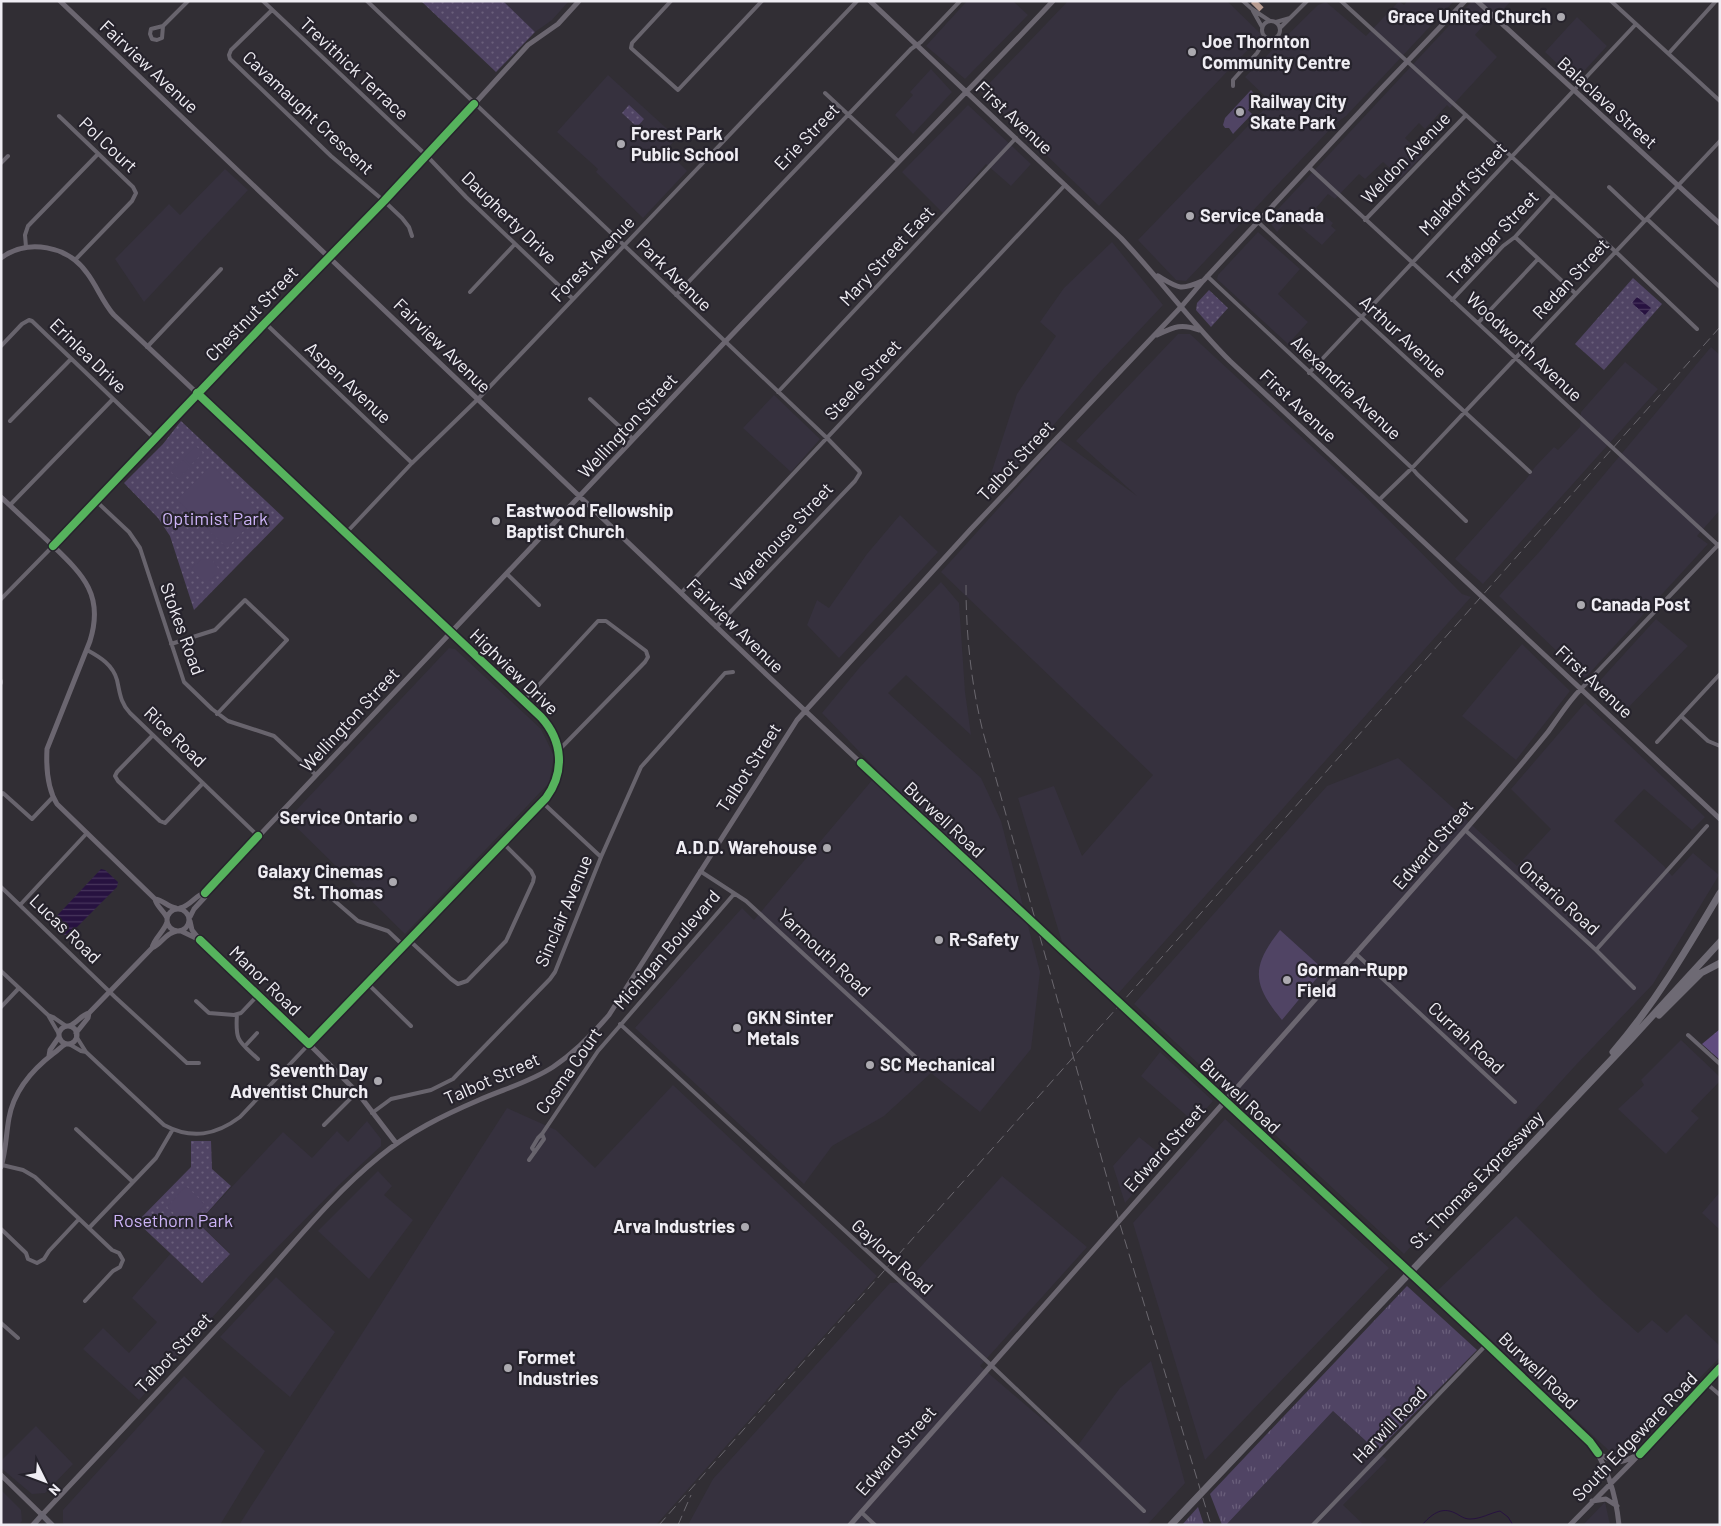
<svg xmlns="http://www.w3.org/2000/svg" width="1721" height="1526" viewBox="0 0 1721 1526" font-family="Barlow,sans-serif">
	<style>
		.built { fill: #36313e }
		.grass { fill: url(#grass-tufts) }
		.forest { fill: url(#forest-firs) }
		.park { fill: url(#park-dots) }
		.pitch { fill: #504464 }
		.water { fill: url(#water-rules) }
		.lines { fill: none; stroke-linecap: round; stroke-linejoin: round }
		.stream { stroke: #271240; stroke-width: 1 }
		.street { stroke: #68646d; stroke-width: 4 }
		.secondary { stroke: #6b6670; stroke-width: 5 }
		.primary { stroke: #696570; stroke-width: 5.5 }
		.highway { stroke: #6e6a74; stroke-width: 7 }
		.rail { stroke: #6a676e; stroke-width: 1; stroke-dasharray: 10 5; stroke-linecap: butt }
		.secondary-bridge { stroke: #6b6670; stroke-width: 5 }
		.quiet { stroke: #b69a8f; stroke-width: 6; stroke-dasharray: 12 6; stroke-linecap: butt }
		.cycleway-casing { stroke: #26232c; stroke-width: 11 }
		.cycleway { stroke: #56b35d; stroke-width: 8 }
		.poi-dot { fill: #acaab0; stroke: #26232c; stroke-width: 2 }
		.labels { text-anchor: middle; stroke-width: 4.5; stroke-linejoin: round; paint-order: stroke }
		.poi-label { font-size: 18px; font-weight: bold; fill: #efedf3; stroke: #26232c; text-anchor: start }
		.street-label { font-size: 18px; fill: #efedf3; stroke: #26232c }
		.park-label { font-size: 18px; fill: #cdb4f7; stroke: #26232c }
	</style>
	<defs>
		<pattern id="grass-tufts" width="24" height="20" patternUnits="userSpaceOnUse" patternTransform="scale(1.25)"><rect width="24" height="20" fill="#504464"/><path d="M3 7l-1-3M5 7V3M7 7l1-3M15 17l-1-3M17 17v-4M19 17l1-3" fill="none" stroke="#6a5f7b"/></pattern>
		<pattern id="forest-firs" width="22" height="20" patternUnits="userSpaceOnUse" patternTransform="scale(1.25)"><rect width="22" height="20" fill="#604c7e"/><path d="M5 1l3.5 6h-7zM16 11l3.5 6h-7z" fill="#776691"/></pattern>
		<pattern id="park-dots" width="8" height="8" patternUnits="userSpaceOnUse" patternTransform="scale(1.25)"><rect width="8" height="8" fill="#504464"/><path d="M2 2h.1M6 6h.1" fill="none" stroke="#6a5f7b" stroke-width="1.8" stroke-linecap="round"/></pattern>
		<pattern id="water-rules" width="6" height="5" patternUnits="userSpaceOnUse" patternTransform="scale(1.25)"><rect width="6" height="5" fill="#271240"/><path d="M0 2.5h6" fill="none" stroke="#47355c"/></pattern>
	</defs>
	<rect width="100%" height="100%" fill="#312e34"/>
	<path class="built" d="M503 1H569L552 20 535 32Z
		M967 1H1013L1028 15 965 79 926 46Z
		M1068 1H1227L1262 35 1099 206 981 92Z
		M1399 1 1404 5 1407 1H1454L1346 116 1335 124 1186 281 1176 280 1138 240 1271 102 1245 77 1318 5 1326 2 1366 36Z
		M1472 1H1511L1491 22 1488 20 1475 35 1497 57 1450 108 1447 105 1425 129 1419 123 1405 138 1423 155 1401 178 1383 162 1365 179 1359 174 1335 199 1328 194 1316 208 1333 223 1331 226 1336 230 1322 245 1290 218 1277 232 1268 220Z
		M1577 17 1607 46 1575 81 1545 52Z
		M931 69 952 92 913 134 895 115 913 95 910 92Z
		M608 75 677 138 666 150 687 171 643 218 596 172 598 169 557 132Z
		M968 105 1031 164 1011 186 986 164 943 213 902 172Z
		M225 169 248 190 144 302 115 259 169 204 180 215Z
		M1258 232 1300 269 1278 294 1308 322 1288 344 1217 279 1218 275Z
		M1112 242 1163 305 1098 374 989 499 986 489 1017 394 1056 336 1040 322 1064 288Z
		M1178 334H1190L1363 494 1462 594 1471 597 1116 996 1062 942 1018 798 1054 786 1082 856 1153 775 941 572 1060 440 1137 496 1076 441Z
		M1711 347 1720 355V510L1697 536 1708 544 1585 678 1499 596 1540 551Z
		M1625 362 1658 389 1483 584 1455 559 1527 478 1535 467 1554 447 1558 450 1580 427 1581 412Z
		M774 395 820 439 791 472 743 428Z
		M900 515 938 552 839 658 807 625 817 600 829 608 867 554Z
		M941 582 959 603 965 692 971 735 906 675 888 693 981 778 1001 821 1040 972 1031 1049 980 1112 931 1073 884 1116 832 1146 804 1184 635 1028 742 908 754 920 879 772 822 713 860 667Z
		M1656 619 1688 646 1623 713 1595 686Z
		M1522 644 1570 691 1516 760 1462 716Z
		M449 648 455 649 541 729 554 756 549 783 405 934 288 819Z
		M1585 703 1705 817 1692 830 1644 789 1614 821 1664 866 1672 876 1693 853 1719 875 1653 984 1575 1066 1404 1254 1134 1004 1327 786 1398 758 1517 866 1551 829 1511 789Z
		M1681 1040 1720 1077V1081L1691 1111 1699 1118 1666 1154 1618 1109 1644 1085 1641 1080Z
		M1160 1052 1213 1101 1194 1122 1141 1076Z
		M673 1085 877 1276 656 1525H239L507 1108 556 1130 595 1168Z
		M1225 1119 1389 1268 1205 1460 1133 1223Z
		M367 1121 381 1139V1146L339 1185 250 1275 139 1400 83 1349 103 1328 129 1353 157 1322 132 1298 171 1253 202 1283 230 1253 198 1223 283 1132 312 1158 337 1131 348 1142Z
		M1139 1137 1164 1157 1125 1203 1113 1166Z
		M378 1171 392 1186 384 1195 413 1220 369 1279 318 1231Z
		M1002 1176 1087 1247 980 1366 1076 1448 1120 1388 1151 1361 1185 1483 1147 1525H688L713 1479 890 1283 907 1282Z
		M1720 1192V1230L1702 1213Z
		M1516 1216 1598 1297 1638 1333 1652 1320 1667 1333 1686 1314 1720 1346V1357L1620 1461 1438 1290Z
		M276 1277 335 1332 290 1397 220 1337Z
		M184 1376 265 1451 220 1525H65L63 1523V1510Z
		M1333 1411 1387 1460 1343 1505 1364 1525H1226Z
		M36 1426 73 1464 45 1493 32 1494 1 1468V1461Z
		M1 1490 21 1510 22 1521 19 1525H1Z
		M1605 1502 1610 1525H1583Z"/>
	<path class="grass" d="M1407 1286 1477 1350 1377 1451 1333 1411 1226 1525H1222L1210 1494Z
		M1198 1507 1204 1525H1182Z"/>
	<path class="forest" d="M1720 1029V1060L1702 1044Z"/>
	<path class="park" d="M421 1H503L535 32 496 72Z
		M629 105 644 119 637 127 622 113Z
		M1633 278 1662 304 1604 370 1575 344Z
		M1209 290 1228 308 1211 327 1196 310 1197 303Z
		M181 421 284 518 194 610 170 536 158 518 124 483 163 444Z
		M191 1141H211L212 1169 231 1186 198 1223 230 1254 202 1283 137 1222 191 1167Z"/>
	<path class="pitch" d="M1251 90 1257 97 1248 110 1252 114 1233 134 1229 128H1225L1223 125 1225 118Z
		M196 446 203 453 191 465 184 458Z
		M183 460 190 467 178 479 171 472Z
		M211 465 261 513 227 548 177 500Z
		M202 559 212 560 218 568 219 573 208 581H202L191 568Z
		M1280 930 1322 968 1321 973 1282 1020C1252 984 1251 967 1280 930Z
		M186 1186 205 1204 186 1224 167 1207Z"/>
	<path class="water" d="M1637 297 1651 308 1645 315 1632 303Z
		M101 869 105 870 118 882 117 887 68 936 62 934 53 927 52 921Z"/>
	<g class="lines">
		<path class="stream" d="M1422 1525C1431 1515 1441 1506 1455 1513 1461 1516 1464 1519 1470 1519 1481 1519 1490 1513 1500 1511L1508 1517 1513 1525"/>
		<path class="street" d="M263 1 427 156 466 197 573 299
			M367 1 828 439 859 471 860 473 855 481 716 627
			M671 1 632 43 631 48 678 90 762 1
			M1243 1 1252 9 1270 21
			M1341 1 1616 252 1697 329
			M1611 1 1720 101
			M272 10 231 50 229 55 230 59 331 156 384 201 402 218 409 227 412 236
			M1253 11 1262 27
			M1262 30a9 9 0 1 1 18 0a9 9 0 1 1-18 0Z
			M1276 22 1290 18
			M163 26 162 38 157 40 152 39 150 34 151 29 163 26 188 1
			M1280 28 1307 1
			M1669 53 1716 1
			M1233 86V80L1257 53 1266 38
			M825 93 898 161
			M59 116 133 187 136 193 132 201 75 260
			M1 163 8 156
			M1309 167 1720 547
			M1609 187 1645 221
			M1647 219 1720 287
			M1365 220 1466 115
			M1258 222 1530 472
			M1515 237 1576 294
			M26 247 25 235 28 226 98 154
			M1207 276 1412 468 1417 474 1466 521
			M470 292 515 244
			M676 295 911 49 921 42 960 1
			M1452 300 1503 246 1515 237 1553 195
			M265 323 412 463
			M1478 323 1538 259
			M1 346 22 324 29 320 32 321 155 439
			M147 347 221 269
			M1309 373 1636 24
			M778 392 1016 138
			M590 399 633 439
			M10 421 71 359
			M1379 500 1412 468 1720 141
			M96 501 129 532 140 548 184 682 212 709 228 721 274 736 316 775
			M10 505 113 399
			M346 533 412 463 478 399 857 1
			M507 574 539 605
			M681 593 1065 185
			M1 599 53 546
			M171 644 215 630 245 600 287 640 217 714
			M87 650C100 657 113 665 117 680 120 693 120 702 130 713L258 836
			M1 681V683
			M1581 689 1719 544
			M524 701 598 621H606L646 651 648 657 645 662 559 750
			M1681 716 1708 741 1720 746
			M153 735 117 772 115 776 118 781 160 821 165 823 203 783
			M1657 742 1720 674
			M1 795 3 793 32 819 52 798
			M542 802 601 857
			M1465 830 1596 950 1634 988
			M700 871 746 901 923 1064
			M1 887 115 997 187 1063H199
			M329 896 358 921 388 931 405 947
			M20 905 87 833
			M410 941 451 979 458 984 467 981 506 941 533 882 534 877 531 871 503 843
			M1596 950 1707 826
			M1355 953 1515 1102
			M1 971 48 1015 59 1034
			M368 984 411 1026
			M196 1001 209 1013 234 1015 241 1013 258 995
			M1 1007 19 988
			M237 1014C235 1042 239 1041 258 1059
			M48 1015 53 1017 66 1026
			M620 1024 991 1365 1144 1511
			M1688 1035 1720 1064
			M76 1036 86 1052 164 1125C192 1140 216 1135 240 1117L309 1044
			M69 1044 81 1051 86 1052
			M245 1046 257 1033
			M372 1113 391 1099 431 1090 453 1079 550 979 555 972 601 857 641 767 725 673 733 672
			M324 1125 357 1092
			M76 1129 133 1182
			M535 1152 532 1148 538 1138 542 1134 598 1051 734 894
			M529 1160 544 1139 542 1134
			M2 1165 23 1170 35 1177 112 1250 119 1253 123 1260 120 1267 113 1271 85 1301
			M89 1228 156 1158 173 1129
			M1 1229 26 1253 28 1259 37 1263 44 1259 49 1251 79 1219
			M1 1323 18 1338
			M1706 1383 1720 1395
			M861 1512 875 1525
			M1313 1525 1487 1344"/>
		<path class="secondary" d="M60 1 767 675 1038 929 1399 1263
			M870 1 1121 238C1159 278 1191 322 1230 361L1720 819
			M1477 1 1720 224
			M1 258C28 238 68 246 87 273 97 286 103 303 114 315L524 701C554 730 576 758 546 798L309 1044
			M1158 276C1178 288 1180 291 1202 281
			M1157 335C1174 327 1181 323 1199 330
			M1 497C17 512 33 527 49 542 81 573 105 593 90 641L47 749C46 768 47 788 57 804L155 899C156 906 164 911 167 918
			M53 546 265 323 427 156 528 45 558 24 579 1
			M155 899C163 900 168 907 176 908
			M180 908C191 906 195 895 205 893 378 711 549 527 723 344 832 229 944 117 1053 1
			M167 920a11 11 0 1 1 22 0a11 11 0 1 1-22 0Z
			M190 917 194 909 205 897V893
			M190 921 192 930 200 940 309 1044 357 1092 396 1143
			M181 931 200 940
			M152 948C154 938 164 932 167 922
			M69 1026C77 1023 81 1015 89 1013
			M59 1035a9 9 0 1 1 18 0a9 9 0 1 1-18 0Z
			M76 1033 88 1018 89 1013 152 948C162 944 165 933 177 931
			M49 1056 50 1050 59 1037
			M1 1167C6 1151 6 1134 9 1118 14 1090 33 1069 54 1053 59 1050 61 1046 66 1044
			M1428 1290 1590 1442C1608 1467 1616 1495 1619 1525
			M1598 1453C1615 1463 1618 1465 1635 1456
			M1 1475 42 1515C112 1440 183 1366 252 1290 293 1245 331 1196 379 1157 409 1132 444 1115 479 1100 504 1089 530 1082 553 1067 574 1053 592 1035 609 1015L797 720 971 529 1181 307 1203 281 1382 88 1465 1
			M1592 1501 1606 1499 1617 1506
			M850 1525 1465 830C1493 798 1521 765 1548 732 1559 717 1568 702 1581 689
			M1570 1525 1632 1462 1720 1368"/>
		<path class="primary" d="M33 1525 42 1515 52 1525"/>
		<path class="highway" d="M1659 1015 1701 973 1720 963
			M1613 1052C1656 1002 1687 949 1720 893
			M1171 1525 1632 1038 1720 942"/>
		<path class="rail" d="M966 585C966 635 971 683 983 732L1119 1221 1211 1525
			M659 1525 1720 327
			M678 1525 691 1495"/>
		<path class="secondary-bridge" d="M1399 1263 1428 1290"/>
		<path class="quiet" d="M1253 1 1263 11"/>
		<defs>
			<path id="cycleway" d="M197 393 541 717C563 741 565 772 546 798L309 1044 200 940
				M53 546 265 323 384 201 474 104
				M861 763 1487 1344 1590 1442 1598 1453
				M205 893 258 836
				M1640 1454 1720 1368"/>
		</defs>
		<use href="#cycleway" class="cycleway-casing"/>
		<use href="#cycleway" class="cycleway"/>
	</g>
	<g class="poi-dot">
		<circle cx="1561" cy="17" r="5"/>
		<circle cx="1192" cy="52" r="5"/>
		<circle cx="1240" cy="112" r="5"/>
		<circle cx="621" cy="144" r="5"/>
		<circle cx="1190" cy="216" r="5"/>
		<circle cx="496" cy="521" r="5"/>
		<circle cx="1581" cy="605" r="5"/>
		<circle cx="413" cy="818" r="5"/>
		<circle cx="827" cy="848" r="5"/>
		<circle cx="393" cy="882" r="5"/>
		<circle cx="939" cy="940" r="5"/>
		<circle cx="1287" cy="980" r="5"/>
		<circle cx="737" cy="1028" r="5"/>
		<circle cx="870" cy="1065" r="5"/>
		<circle cx="378" cy="1081" r="5"/>
		<circle cx="745" cy="1227" r="5"/>
		<circle cx="508" cy="1368" r="5"/>
	</g>
	<g class="labels">
		<g class="poi-label">
			<text x="1551" y="23" text-anchor="end">Grace United Church</text>
			<text x="1202" y="48">Joe Thornton<tspan x="1202" dy="21">Community Centre</tspan></text>
			<text x="1250" y="108">Railway City<tspan x="1250" dy="21">Skate Park</tspan></text>
			<text x="631" y="140">Forest Park<tspan x="631" dy="21">Public School</tspan></text>
			<text x="1200" y="222">Service Canada</text>
			<text x="506" y="517">Eastwood Fellowship<tspan x="506" dy="21">Baptist Church</tspan></text>
			<text x="1591" y="611">Canada Post</text>
			<text x="403" y="824" text-anchor="end">Service Ontario</text>
			<text x="817" y="854" text-anchor="end">A.D.D. Warehouse</text>
			<text x="383" y="878" text-anchor="end">Galaxy Cinemas<tspan x="383" dy="21">St. Thomas</tspan></text>
			<text x="949" y="946">R-Safety</text>
			<text x="1297" y="976">Gorman-Rupp<tspan x="1297" dy="21">Field</tspan></text>
			<text x="747" y="1024">GKN Sinter<tspan x="747" dy="21">Metals</tspan></text>
			<text x="880" y="1071">SC Mechanical</text>
			<text x="368" y="1077" text-anchor="end">Seventh Day<tspan x="368" dy="21">Adventist Church</tspan></text>
			<text x="735" y="1233" text-anchor="end">Arva Industries</text>
			<text x="518" y="1364">Formet<tspan x="518" dy="21">Industries</tspan></text>
		</g>
		<g class="street-label">
			<text transform="translate(149 67) rotate(43)" y="6">Fairview Avenue</text>
			<text transform="translate(354 69) rotate(43)" y="6">Trevithick Terrace</text>
			<text transform="translate(1607 103) rotate(42)" y="6">Balaclava Street</text>
			<text transform="translate(308 113) rotate(43)" y="6">Cavamaught Crescent</text>
			<text transform="translate(1014 118) rotate(43)" y="6">First Avenue</text>
			<text transform="translate(807 137) rotate(-46)" y="6">Erie Street</text>
			<text transform="translate(108 145) rotate(43)" y="6">Pol Court</text>
			<text transform="translate(1406 158) rotate(-46)" y="6">Weldon Avenue</text>
			<text transform="translate(1463 189) rotate(-47)" y="6">Malakoff Street</text>
			<text transform="translate(509 218) rotate(44)" y="6">Daugherty Drive</text>
			<text transform="translate(1493 238) rotate(-46)" y="6">Trafalgar Street</text>
			<text transform="translate(887 256) rotate(-47)" y="6">Mary Street East</text>
			<text transform="translate(593 259) rotate(-46)" y="6">Forest Avenue</text>
			<text transform="translate(674 275) rotate(44)" y="6">Park Avenue</text>
			<text transform="translate(1571 279) rotate(-47)" y="6">Redan Street</text>
			<text transform="translate(252 314) rotate(-46)" y="6">Chestnut Street</text>
			<text transform="translate(1403 337) rotate(43)" y="6">Arthur Avenue</text>
			<text transform="translate(442 346) rotate(44)" y="6">Fairview Avenue</text>
			<text transform="translate(1524 347) rotate(43)" y="6">Woodworth Avenue</text>
			<text transform="translate(88 356) rotate(44)" y="6">Erinlea Drive</text>
			<text transform="translate(863 380) rotate(-47)" y="6">Steele Street</text>
			<text transform="translate(348 383) rotate(43)" y="6">Aspen Avenue</text>
			<text transform="translate(1346 388) rotate(43)" y="6">Alexandria Avenue</text>
			<text transform="translate(1298 406) rotate(43)" y="6">First Avenue</text>
			<text transform="translate(628 426) rotate(-47)" y="6">Wellington Street</text>
			<text transform="translate(1016 461) rotate(-47)" y="6">Talbot Street</text>
			<text transform="translate(782 537) rotate(-47)" y="6">Warehouse Street</text>
			<text transform="translate(735 626) rotate(44)" y="6">Fairview Avenue</text>
			<text transform="translate(182 629) rotate(70)" y="6">Stokes Road</text>
			<text transform="translate(514 672) rotate(44)" y="6">Highview Drive</text>
			<text transform="translate(1594 682) rotate(43)" y="6">First Avenue</text>
			<text transform="translate(350 720) rotate(-47)" y="6">Wellington Street</text>
			<text transform="translate(175 737) rotate(44)" y="6">Rice Road</text>
			<text transform="translate(749 768) rotate(-57)" y="6">Talbot Street</text>
			<text transform="translate(944 820) rotate(43)" y="6">Burwell Road</text>
			<text transform="translate(1433 845) rotate(-49)" y="6">Edward Street</text>
			<text transform="translate(1559 898) rotate(42)" y="6">Ontario Road</text>
			<text transform="translate(564 911) rotate(-67)" y="6">Sinclair Avenue</text>
			<text transform="translate(65 929) rotate(44)" y="6">Lucas Road</text>
			<text transform="translate(667 950) rotate(-49)" y="6">Michigan Boulevard</text>
			<text transform="translate(824 953) rotate(43)" y="6">Yarmouth Road</text>
			<text transform="translate(265 981) rotate(44)" y="6">Manor Road</text>
			<text transform="translate(1466 1038) rotate(43)" y="6">Currah Road</text>
			<text transform="translate(569 1071) rotate(-55)" y="6">Cosma Court</text>
			<text transform="translate(492 1079) rotate(-24)" y="6">Talbot Street</text>
			<text transform="translate(1240 1096) rotate(43)" y="6">Burwell Road</text>
			<text transform="translate(1165 1148) rotate(-48)" y="6">Edward Street</text>
			<text transform="translate(1477 1180) rotate(-46)" y="6">St. Thomas Expressway</text>
			<text transform="translate(892 1257) rotate(42)" y="6">Gaylord Road</text>
			<text transform="translate(174 1353) rotate(-47)" y="6">Talbot Street</text>
			<text transform="translate(1538 1371) rotate(44)" y="6">Burwell Road</text>
			<text transform="translate(1390 1425) rotate(-46)" y="6">Harwill Road</text>
			<text transform="translate(1635 1437) rotate(-46)" y="6">South Edgeware Road</text>
			<text transform="translate(896 1451) rotate(-49)" y="6">Edward Street</text>
		</g>
		<g class="park-label">
			<text x="215" y="525">Optimist Park</text>
			<text x="173" y="1227">Rosethorn Park</text>
		</g>
	</g>
	<rect width="1721" height="1526" fill="none" stroke="#efedf3" stroke-width="5"/>
	<g transform="translate(45 1481) rotate(132)" stroke="#26232c" stroke-width="4" paint-order="stroke">
	<path d="M0-4L9 19L0 12L-9 19Z" fill="#efedf3"/>
	<text y="-8" font-size="14" font-weight="bold" text-anchor="middle" fill="#efedf3">N</text>
	</g>
</svg>
